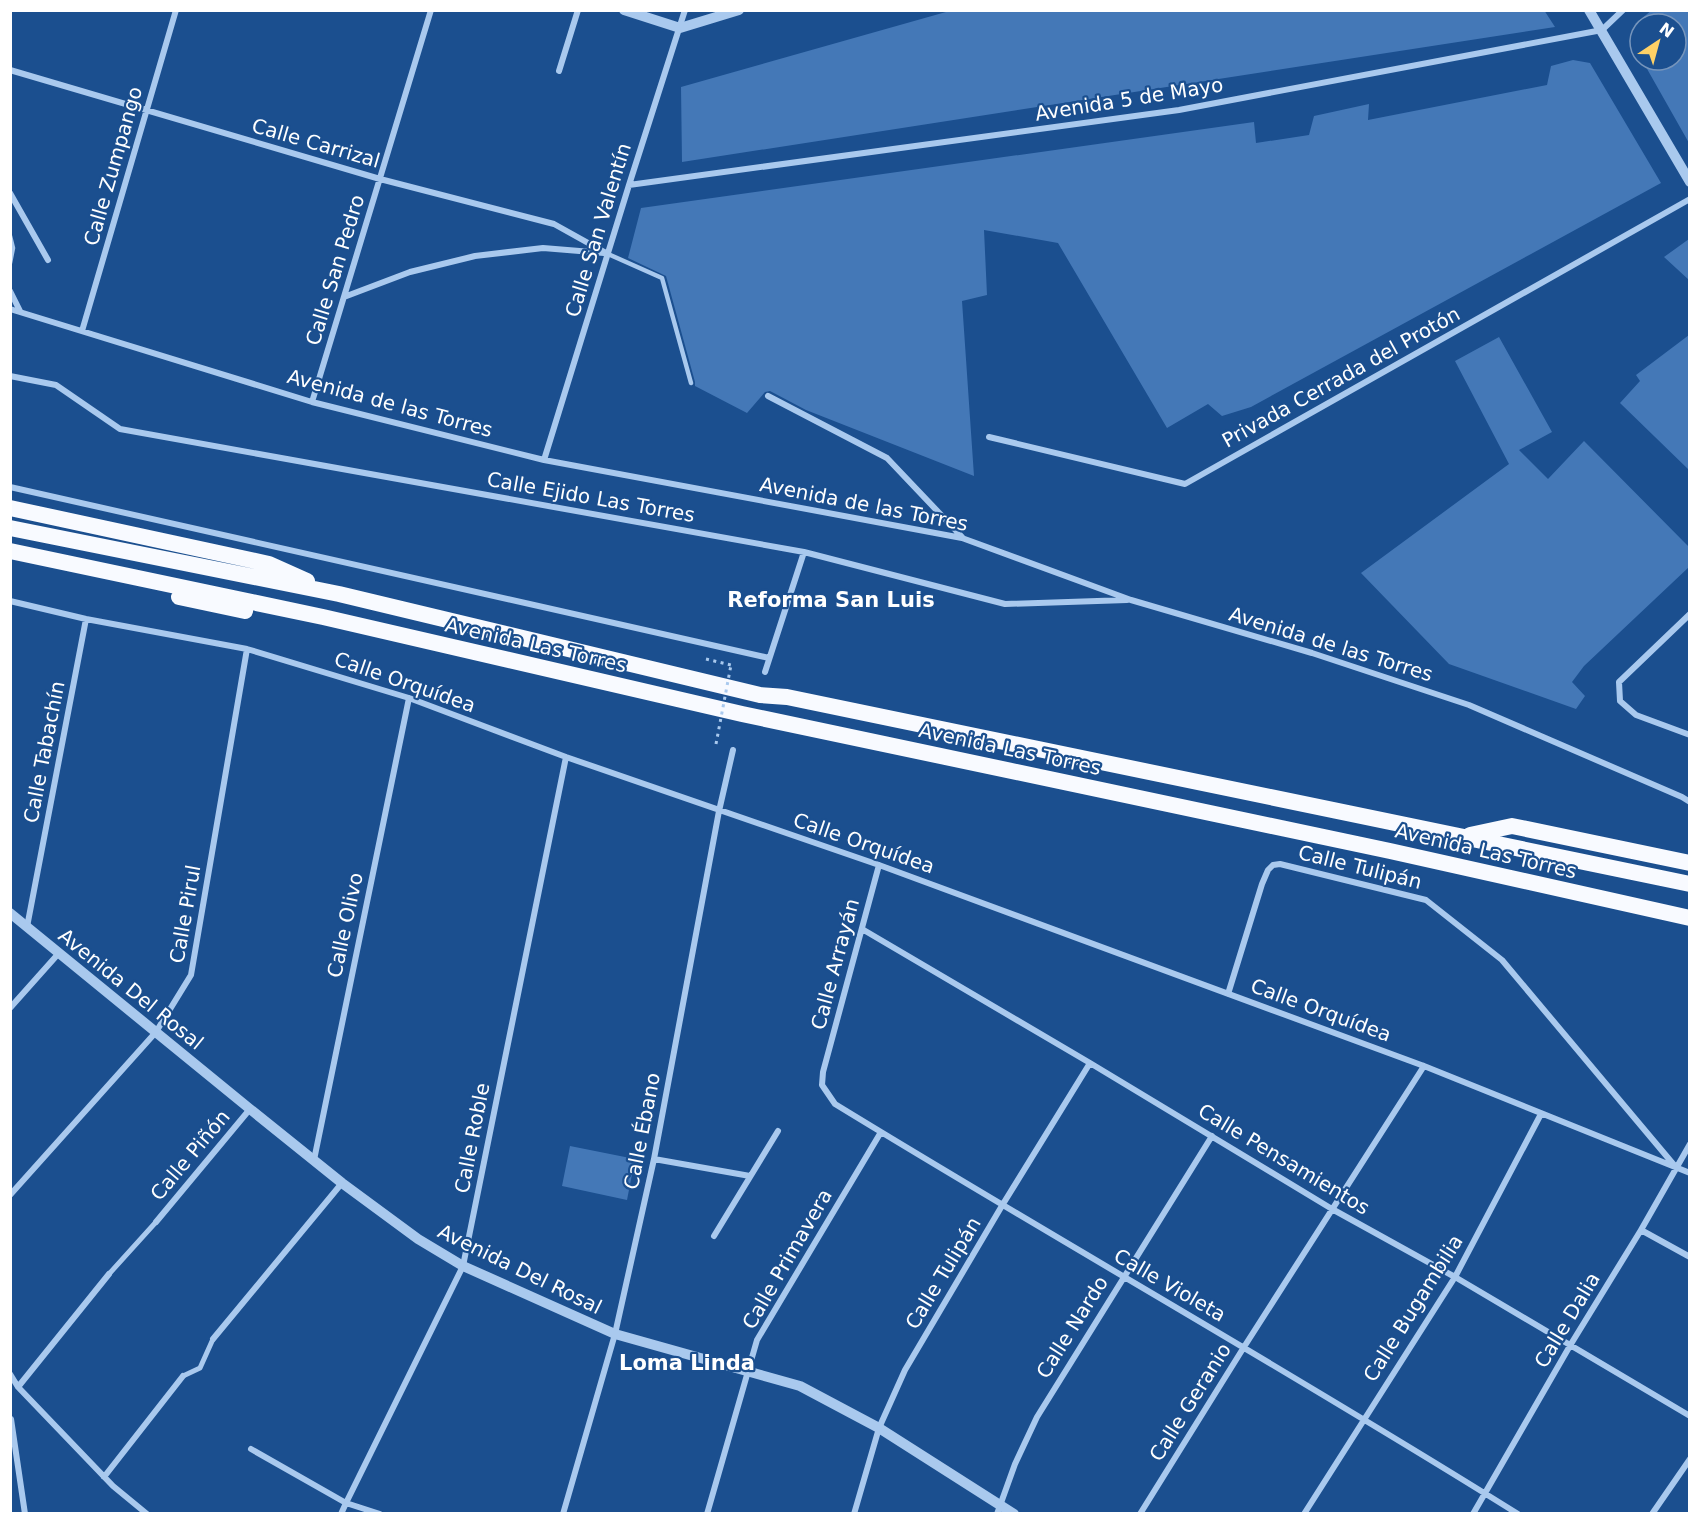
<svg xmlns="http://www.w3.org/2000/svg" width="1700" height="1524" viewBox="0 0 1700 1524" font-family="'DejaVu Sans',sans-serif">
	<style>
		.building { fill: #4478b7 }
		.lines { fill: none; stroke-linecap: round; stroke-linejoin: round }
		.path { stroke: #a9c9ee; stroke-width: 3; stroke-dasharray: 3 4.5; stroke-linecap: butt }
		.service { stroke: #a9c9ee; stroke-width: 4.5 }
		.pedestrian { stroke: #a9c9ee; stroke-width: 5 }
		.minor { stroke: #a9c9ee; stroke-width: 6 }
		.tertiary { stroke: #a9c9ee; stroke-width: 10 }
		.trunk { stroke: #f8faff; stroke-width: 16 }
		.path-bridge { stroke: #a9c9ee; stroke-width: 3; stroke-dasharray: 3 4.5; stroke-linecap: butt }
		.labels { text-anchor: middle; stroke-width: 4.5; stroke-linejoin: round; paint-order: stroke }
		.street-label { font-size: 20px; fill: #fff; stroke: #1b4f8f }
		.neighbourhood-label { font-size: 21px; font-weight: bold; fill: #fff; stroke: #1b4f8f }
	</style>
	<rect width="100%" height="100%" fill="#1b4f8f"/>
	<path class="building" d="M953 10H1544L1555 27 682 162 681 87Z
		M1652 10H1689V143L1642 60H1676V24H1635Z
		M1573 60 1590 63 1661 183 1251 407 1222 416 1208 404 1167 428 1058 243 984 230 987 295 962 301 974 476 806 410 770 391 765 392 747 413 695 386V382L666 276 628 258 641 208 1254 122 1256 143 1309 135 1314 116 1369 104 1368 120 1547 85 1551 66Z
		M1689 239V280L1664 257Z
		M1689 335V470L1620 403 1640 381 1636 375Z
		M1499 337 1552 432 1519 450 1548 479 1584 441 1689 547V567L1584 666 1572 682 1585 696 1576 709 1449 664 1361 573 1509 464 1455 361Z
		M570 1146 635 1159 627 1200 562 1186Z"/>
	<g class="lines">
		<path class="path" d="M706 659 731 665"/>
		<path class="service" d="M10 236 13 248 10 263
			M608 254 662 278 691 383"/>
		<path class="pedestrian" d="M109 1274 156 1222
			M183 1376 200 1368 213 1339"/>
		<path class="minor" d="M10 70 380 179 554 224 608 254
			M559 71 578 10
			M629 185 1179 110 1602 30 1623 10
			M10 193 48 260
			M10 291 20 311
			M344 297 410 272 475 256 543 248 604 253
			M10 309 312 402 544 460 962 538 1131 600 1312 653 1469 705 1682 797 1690 802
			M82 331 176 10
			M10 376 56 385 120 429 804 552 1005 604 1127 600
			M768 396 887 458 962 537
			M312 402 431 10
			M989 437 1185 484 1690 199
			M544 460 629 185 685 10
			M10 487 769 658
			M10 601 86 619 247 649 409 698 566 757 879 865 1424 1066 1690 1173
			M1690 614 1619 682 1620 701 1636 715 1690 735
			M765 672 804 552
			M879 865 823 1072 822 1085 835 1104C1062 1243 1293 1373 1518 1514
			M27 927 86 619
			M862 929 1090 1063 1332 1209 1455 1277 1690 1416
			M1228 994 1262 884 1268 870 1273 865 1280 864 1426 900 1502 960 1674 1165
			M10 1008 59 953
			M654 1159 750 1176
			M314 1160 409 698
			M10 1195 156 1032 191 975 247 649
			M156 1222 250 1109
			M1641 1230 1690 1257
			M714 1236 778 1131
			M213 1339 342 1183
			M10 1374 18 1387 113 1486 147 1514
			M18 1387 109 1274
			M11 1419 25 1514
			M251 1449 346 1503 341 1514
			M104 1477 183 1376
			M380 1514 346 1503 463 1266 566 757
			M563 1514 615 1334 654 1159 719 811 733 750
			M707 1514 757 1340 881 1132
			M854 1514 879 1428 905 1370 1003 1204 1090 1063
			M997 1514 1015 1464 1037 1417 1212 1136
			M1140 1514 1244 1347 1424 1066
			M1304 1514 1455 1277 1541 1114
			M1473 1514 1571 1344 1641 1230 1690 1144
			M1652 1514 1690 1459"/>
		<path class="tertiary" d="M624 10 680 28 739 10
			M1589 10 1690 182
			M10 913 250 1109 342 1183 418 1239 463 1266 615 1334 800 1386 879 1428 1014 1514"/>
		<path class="trunk" d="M10 508 269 564 307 581
			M10 528 339 594 760 695 787 697 1690 884
			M10 551 323 617 742 714 1390 851 1690 918
			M179 597 245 611
			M1470 835 1512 826 1690 863"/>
		<path class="path-bridge" d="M716 744 731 665"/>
	</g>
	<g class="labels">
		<g class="street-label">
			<text transform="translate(1129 99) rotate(-9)" y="7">Avenida 5 de Mayo</text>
			<text transform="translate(316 143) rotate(16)" y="7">Calle Carrizal</text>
			<text transform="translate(113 166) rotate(-74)" y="7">Calle Zumpango</text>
			<text transform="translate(598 230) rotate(-73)" y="7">Calle San Valentín</text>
			<text transform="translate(335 270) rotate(-73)" y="7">Calle San Pedro</text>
			<text transform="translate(1341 377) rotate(-29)" y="7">Privada Cerrada del Protón</text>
			<text transform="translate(390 403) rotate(15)" y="7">Avenida de las Torres</text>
			<text transform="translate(591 497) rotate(10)" y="7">Calle Ejido Las Torres</text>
			<text transform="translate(864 504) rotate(11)" y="7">Avenida de las Torres</text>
			<text transform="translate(1331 644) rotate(17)" y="7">Avenida de las Torres</text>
			<text transform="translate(536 645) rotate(13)" y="7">Avenida Las Torres</text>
			<text transform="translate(405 682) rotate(19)" y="7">Calle Orquídea</text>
			<text transform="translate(1010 749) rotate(12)" y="7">Avenida Las Torres</text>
			<text transform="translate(44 752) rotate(-79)" y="7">Calle Tabachín</text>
			<text transform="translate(864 843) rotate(19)" y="7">Calle Orquídea</text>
			<text transform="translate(1486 851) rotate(13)" y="7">Avenida Las Torres</text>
			<text transform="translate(1360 867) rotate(14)" y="7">Calle Tulipán</text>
			<text transform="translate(185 914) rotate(-80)" y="7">Calle Pirul</text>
			<text transform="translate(345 925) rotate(-78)" y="7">Calle Olivo</text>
			<text transform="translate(835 964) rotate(-75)" y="7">Calle Arrayán</text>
			<text transform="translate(131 989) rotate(39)" y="7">Avenida Del Rosal</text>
			<text transform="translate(1321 1010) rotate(20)" y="7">Calle Orquídea</text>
			<text transform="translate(642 1131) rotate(-79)" y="7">Calle Ébano</text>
			<text transform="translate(472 1138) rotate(-79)" y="7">Calle Roble</text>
			<text transform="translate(190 1155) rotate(-50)" y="7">Calle Piñón</text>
			<text transform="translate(1284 1159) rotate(31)" y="7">Calle Pensamientos</text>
			<text transform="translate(787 1259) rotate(-60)" y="7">Calle Primavera</text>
			<text transform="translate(520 1269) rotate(26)" y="7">Avenida Del Rosal</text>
			<text transform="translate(943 1273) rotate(-59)" y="7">Calle Tulipán</text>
			<text transform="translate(1170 1285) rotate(30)" y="7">Calle Violeta</text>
			<text transform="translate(1413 1308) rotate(-58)" y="7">Calle Bugambilia</text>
			<text transform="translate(1567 1320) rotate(-59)" y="7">Calle Dalia</text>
			<text transform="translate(1072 1327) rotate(-58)" y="7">Calle Nardo</text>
			<text transform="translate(1190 1402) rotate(-58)" y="7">Calle Geranio</text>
		</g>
		<g class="neighbourhood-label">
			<text x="831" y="607">Reforma San Luis</text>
			<text x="687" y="1370">Loma Linda</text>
		</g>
	</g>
	<rect width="1700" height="1524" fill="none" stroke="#ffffff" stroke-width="24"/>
	<g transform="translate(1658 42) rotate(36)"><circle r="28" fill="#1b4f8f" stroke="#7695bc" stroke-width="1.5"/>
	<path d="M0-4.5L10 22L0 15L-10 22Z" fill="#ffd166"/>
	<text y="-9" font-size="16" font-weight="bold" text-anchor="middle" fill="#ffffff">N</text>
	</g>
</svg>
